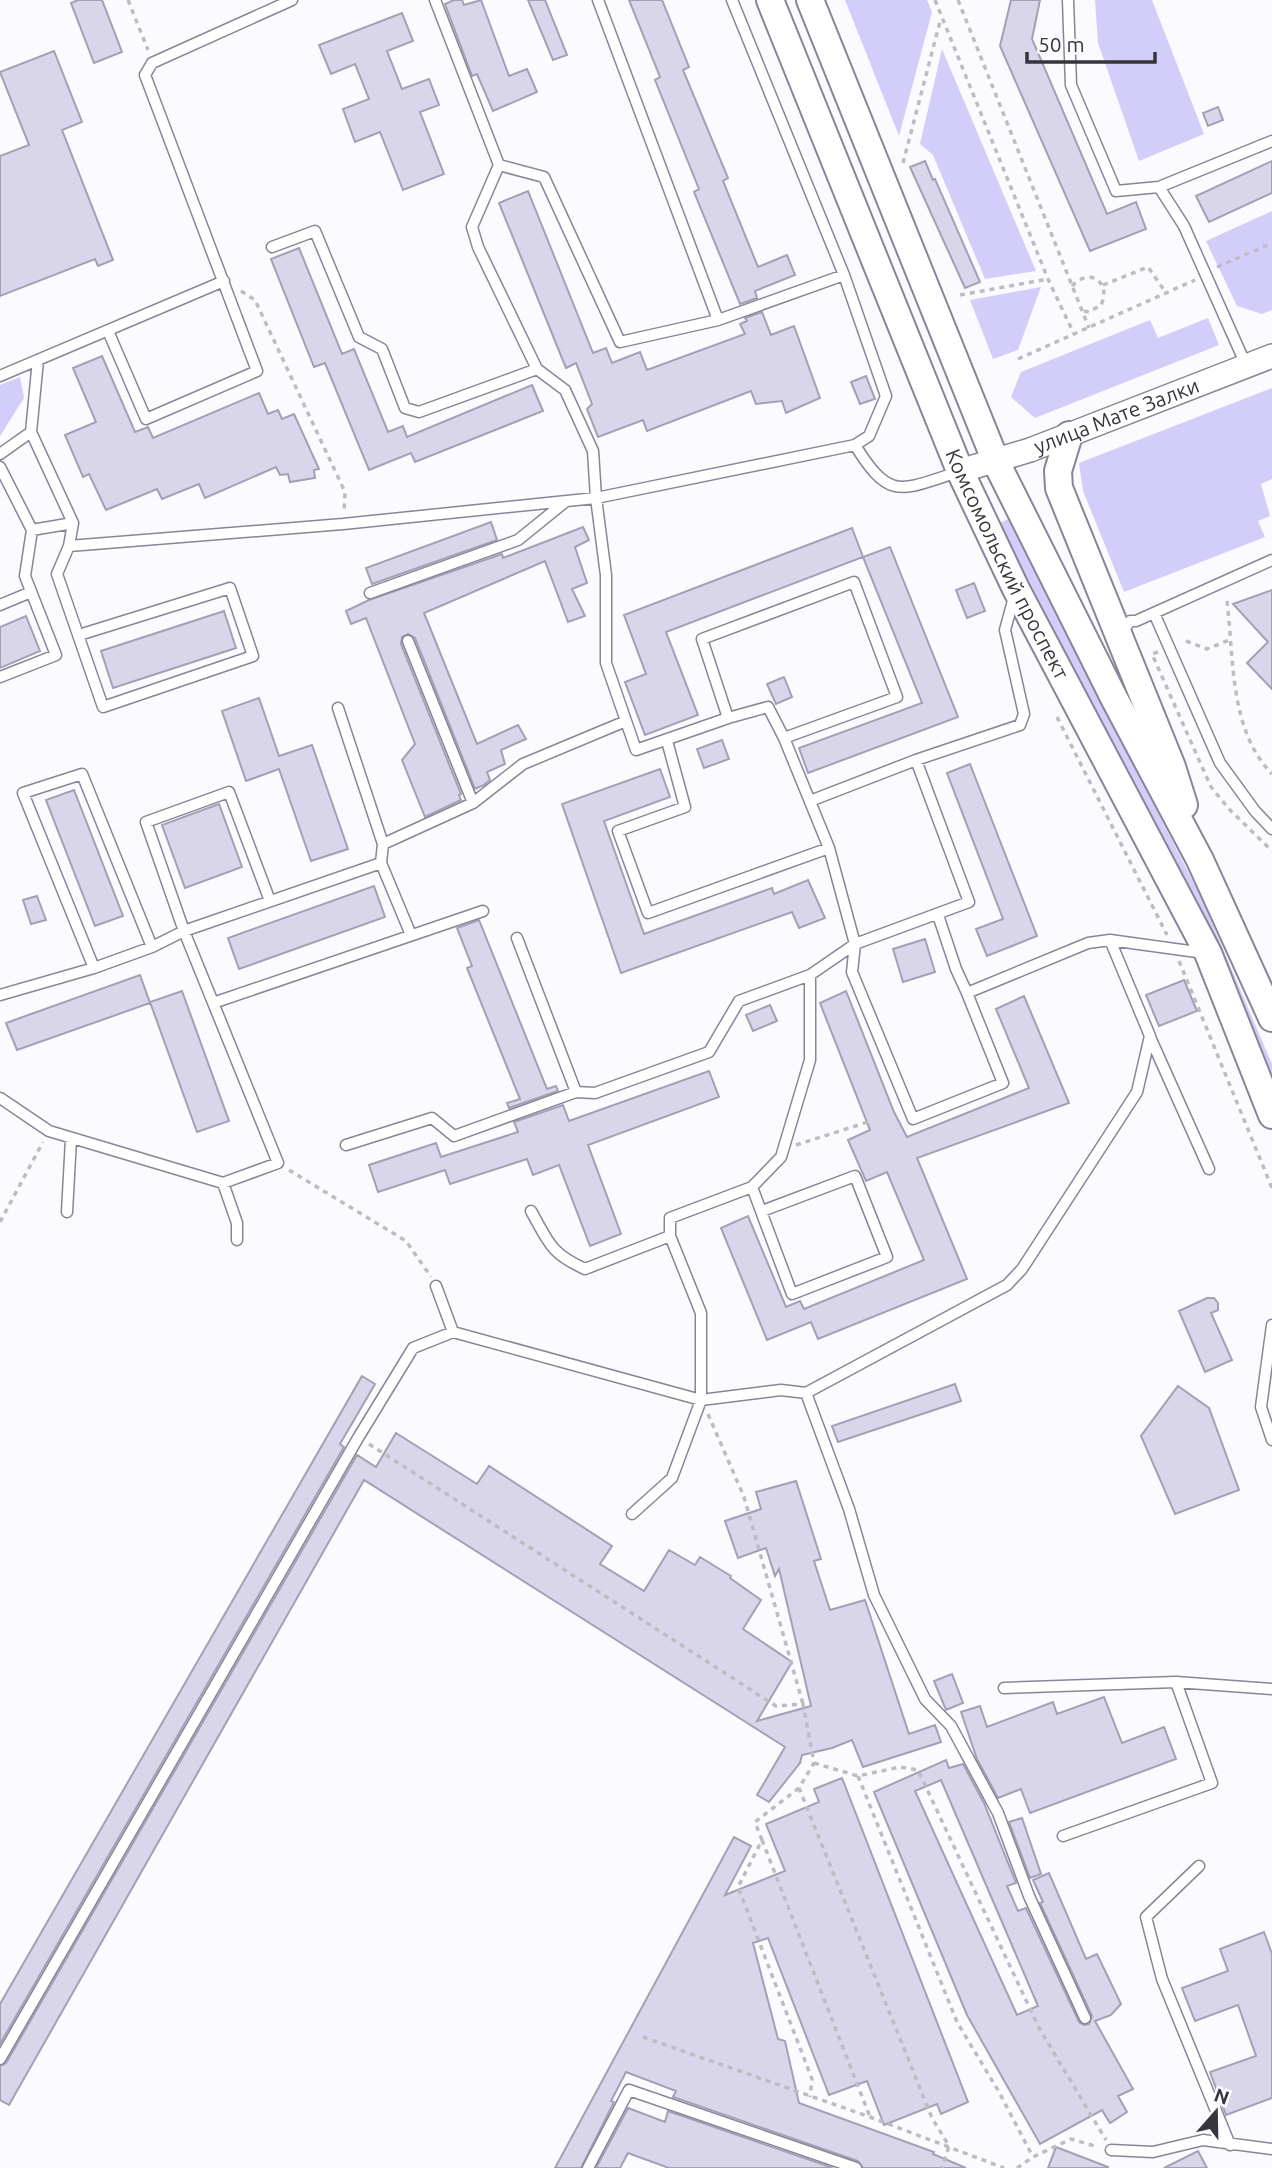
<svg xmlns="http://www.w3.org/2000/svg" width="1272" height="2168" viewBox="0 0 1272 2168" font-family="Ubuntu,sans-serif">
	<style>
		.green { fill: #d3cdfa }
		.building { fill: #d9d6eb; stroke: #a3a0b4; stroke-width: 2; fill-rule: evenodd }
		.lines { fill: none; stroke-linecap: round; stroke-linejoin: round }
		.service-casing { stroke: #888598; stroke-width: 13 }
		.tertiary-casing { stroke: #888598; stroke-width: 26 }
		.secondary-casing { stroke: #888598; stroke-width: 30 }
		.path { stroke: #bdbcc2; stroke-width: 3.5; stroke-dasharray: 5 5; stroke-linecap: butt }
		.service { stroke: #fff; stroke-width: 10 }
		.tertiary { stroke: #fff; stroke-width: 23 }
		.secondary { stroke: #fff; stroke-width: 26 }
		.labels { text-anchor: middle; stroke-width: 6; stroke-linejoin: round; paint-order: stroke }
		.street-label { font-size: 21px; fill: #36353d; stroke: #fbfaff }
	</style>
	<rect width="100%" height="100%" fill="#fbfaff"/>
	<path class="green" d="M845 0H927L932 12 899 136Z
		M1095 0H1152L1204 134 1139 161 1098 43Z
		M942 49 1036 271 985 279 933 155 920 144Z
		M1272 211V310L1262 314 1237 306 1206 241Z
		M1041 287 1018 350 993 359 970 300Z
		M1208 318 1219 345 1035 418 1011 397 1021 372 1150 320 1158 338Z
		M20 377 24 398 0 436V385Z
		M1272 388V479L1261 484 1270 516 1258 521 1265 537 1124 592 1083 491 1079 463Z
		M1008 519 1200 895 1272 1064V1079L1193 896 996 525Z"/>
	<path class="building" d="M78 0H102L122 52 94 63 71 3Z
		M454 0H462L464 5 481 0 509 76 527 69 537 92 493 111 477 74 472 76 445 4Z
		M528 0H545L567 55 553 60Z
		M629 0H662L689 67 683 70 728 178 723 181 758 267 787 255 795 275 755 291 757 298 740 304 694 192 699 189 655 80 660 77Z
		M1011 0H1040L1032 39 1107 214 1136 202 1146 229 1090 251 1000 46Z
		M402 13 413 41 387 51 402 89 429 79 439 105 420 112 444 174 403 190 380 132 355 142 343 109 369 99 355 64 331 74 319 45Z
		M54 51 82 122 62 130 113 260 98 266 95 259 0 296V156L29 145 0 72Z
		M1218 107 1223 120 1208 126 1203 113Z
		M925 161 933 180 935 179 980 282 965 288 910 167Z
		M1272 161V193L1209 222 1196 196Z
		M528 191 593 353 606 348 612 363 640 352 647 370 745 334 740 324 747 321 745 318 762 312 771 335 794 326 820 398 786 413 782 401 756 404 751 391 647 431 643 420 598 437 587 409 592 404 576 363 566 368 499 203Z
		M299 248 342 354 354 349 388 432 403 426 407 437 532 385 543 411 415 462 411 453 369 470 325 363 314 367 271 259Z
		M102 356 135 432 148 427 153 438 259 393 268 414 278 410 282 419 294 414 319 469 314 470 315 478 290 482 288 474 280 475 276 467 205 498 199 484 162 499 157 489 106 510 89 474 83 477 65 435 96 422 73 368Z
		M866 376 875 399 860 404 851 382Z
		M491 522 497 540 372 584 366 568Z
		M583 527 589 540 575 547 587 583 572 589 585 616 568 622 545 561 424 613 477 744 518 725 526 739 501 750 505 764 487 772 490 780 484 785 475 789 415 638 408 634 402 637 401 644 461 794 459 795 461 800 425 817 402 760 415 744 366 618 351 624 346 611 369 600 502 554 503 558Z
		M852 528 863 557 666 632 698 715 645 735 625 682 646 674 624 615Z
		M890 547 958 717 808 773 799 748 922 703 863 557Z
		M974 583 985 611 967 618 956 590Z
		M1272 590V689L1247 663 1268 642 1233 604Z
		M224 611 236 648 113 688 101 651Z
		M26 616 40 651 0 668V627Z
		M784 677 792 697 776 704 767 684Z
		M259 698 279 756 312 745 348 849 311 861 279 769 246 781 222 711Z
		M722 740 729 759 704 768 697 749Z
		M970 764 1037 936 987 956 976 929 1003 919 947 773Z
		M660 769 670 797 604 821 644 934 772 888 774 894 808 880 825 918 799 928 792 912 621 973 562 804Z
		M74 790 123 916 95 926 46 800Z
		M219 804 242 867 185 888 162 825Z
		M374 886 385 917 239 969 228 938Z
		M37 896 46 920 31 924 23 900Z
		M479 920 547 1089 556 1086 558 1091 509 1108 507 1103 520 1099 467 968 472 966 457 928Z
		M925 939 935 972 903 982 893 949Z
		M140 975 150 1003 17 1050 6 1023Z
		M1184 980 1197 1011 1159 1026 1146 995Z
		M182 991 229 1121 197 1132 150 1002Z
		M846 991 894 1112 907 1137 1029 1088 996 1009 1024 996 1069 1103 917 1158 967 1279 818 1339 811 1322 767 1340 721 1228 748 1216 786 1307 800 1301 804 1309 924 1260 887 1172 866 1181 848 1140 870 1130 820 1003Z
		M770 1005 777 1021 753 1031 746 1015Z
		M709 1071 719 1097 588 1145 621 1234 590 1246 559 1165 533 1175 527 1159 450 1184 445 1170 378 1192 369 1165 436 1143 441 1157 518 1132 514 1122 563 1105 569 1121Z
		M1207 1298H1214L1218 1303V1310L1211 1313 1232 1360 1205 1372 1179 1311Z
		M362 1376 375 1384 340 1444 344 1447 0 2044V2004Z
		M955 1384 961 1401 838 1442 832 1426Z
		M1178 1386 1209 1408 1239 1490 1175 1514 1141 1436Z
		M396 1433 477 1484 489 1466 612 1546 600 1564 644 1591 669 1550 695 1565 700 1557 731 1576 730 1578 761 1600 743 1629 792 1662 757 1721 811 1706 779 1569 775 1576 766 1548 738 1558 725 1521 761 1509 756 1492 796 1481 821 1559 814 1561 830 1610 865 1600 909 1734 935 1725 941 1742 863 1767 852 1740 832 1748 802 1755 800 1763 769 1802 757 1795 785 1747 364 1480 9 2105 0 2100V2066L6 2063 357 1455 376 1467Z
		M952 1674 963 1703 946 1710 934 1681Z
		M1104 1697 1122 1743 1164 1727 1176 1759 1030 1813 1021 1789 998 1798 977 1759 961 1712 980 1706 987 1727 1053 1702 1057 1714Z
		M946 1760 949 1768 963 1764 984 1803 1016 1883 1007 1886 1018 1911 1026 1908 1079 2022 1084 2025 1089 2024 1092 2016 1040 1903 1043 1902 1033 1880 1049 1873 1086 1959 1097 1954 1121 2004 1111 2015 1095 2021 1133 2089 1118 2096 1127 2112 1110 2123 1102 2110 1040 2144 967 2015 874 1792ZM941 1780 1038 2006 1017 2015 915 1791Z
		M842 1778 968 2102 941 2114 937 2104 884 2125 867 2081 829 2095 768 1938 753 1943 778 2039 785 2041 799 2103 934 2152 933 2154 966 2168H863L858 2161 673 2097 676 2091 626 2072 611 2101 614 2102 581 2168H555L734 1837 751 1846 725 1895 785 1871 766 1824 819 1802 814 1789Z
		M1022 1818 1041 1874 1030 1878 1009 1822Z
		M1264 1932 1272 1954V2098L1226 2115 1210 2072 1256 2056 1238 2005 1195 2021 1182 1988 1228 1971 1220 1949Z
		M628 2108 665 2122 668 2111 833 2168H669L628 2153 620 2168H596Z
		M1056 2147 1108 2167V2168H1048Z
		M1198 2151 1207 2168H1164Z"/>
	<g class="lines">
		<defs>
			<path id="service" d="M435 0 499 165 472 227 478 247 537 369 565 390 593 451 596 498 606 575V663L636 750 728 718 768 707 784 738 829 848 855 944 852 972 913 1119 1003 1083 967 993
				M732 0 844 275 886 396 869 436 855 445
				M1068 0 1071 85 1116 191 1159 187
				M499 165 544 177 620 342 718 320 598 0
				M272 247 315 231 359 337 382 349 405 408 419 412 537 369
				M718 320 844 275
				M108 331 146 419 257 371 145 75 152 63 292 0
				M1246 365 1184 226 1159 187 1272 141
				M0 376 224 281
				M31 432 73 523
				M0 454 31 432 38 360
				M0 467 32 530 73 523 69 546 343 524 596 498 855 445C890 502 901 490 958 472
				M69 546 57 574 103 707 253 656 230 588 79 635
				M370 593 518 540 565 502
				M0 605 31 592
				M1154 613 1220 763 1255 811 1272 829
				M1122 633 1130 621H1136L1272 560
				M408 641 473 803
				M0 677 56 655 25 576 32 530
				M338 708 383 844 381 863 411 935
				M728 718 702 639 854 582 897 697 784 738
				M667 741 685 807 618 831 648 913 829 848
				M810 801 916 760 1020 725 1024 714 1005 630 1014 597
				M383 844 473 803 523 764 626 721
				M938 915 956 969 967 993 1088 943 1110 940 1204 953
				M517 938 576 1092
				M94 968 23 793 82 774 152 947
				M0 995 94 968 152 947 184 931 381 863
				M213 1003 483 911
				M1150 1037 1209 1169
				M0 1098 49 1131 223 1183 278 1163 184 931 146 822 229 792 270 901
				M346 1145 432 1118 454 1136 576 1092 595 1093 709 1052 739 1001 810 975
				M223 1183 237 1223V1240
				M752 1187 792 1294 887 1257 855 1176 762 1211
				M531 1211C549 1243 550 1253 585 1269L670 1236
				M67 1212 71 1139
				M436 1286 453 1332 701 1400 781 1390 806 1393 1007 1285 1022 1269 1137 1092 1150 1036 1110 940
				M1272 1325 1261 1407 1272 1440
				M806 1393 849 1509 874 1595 925 1699 951 1726 998 1813 1029 1896 1085 2018
				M632 1514 672 1478 701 1400V1313L670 1236V1218L752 1187 781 1157 810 1060V975L855 944 969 902 916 760
				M1004 1688 1176 1682 1272 1689
				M1063 1836 1212 1783 1176 1682
				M1199 1866 1146 1917 1162 1979 1230 2145
				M0 2059 358 1438 413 1348 453 1332
				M1111 2150 1153 2152 1203 2140 1272 2149
				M588 2168 629 2090 856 2168"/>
			<g id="tertiary">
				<path id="s1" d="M960 471 1030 450 1272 356"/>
			</g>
			<g id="secondary">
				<path id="s2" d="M770 0 960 471 1016 589 1208 953 1272 1115"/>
				<path d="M810 0 996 462 1114 698 1200 860 1272 1018"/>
				<path d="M1069 435 1058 471 1059 488 1172 767 1184 805"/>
			</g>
		</defs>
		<use href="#service" class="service-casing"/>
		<use href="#tertiary" class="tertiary-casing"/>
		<use href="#secondary" class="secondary-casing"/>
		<path class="path" d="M128 0 148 50
			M935 0 1048 279 1074 334
			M958 0 1089 328
			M903 163 941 18
			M1217 267 1272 243
			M1103 285 1148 267 1166 293
			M1072 286C1089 267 1112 282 1101 305L1089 312 1083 311
			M241 291 255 300 345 492 344 511
			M960 295 1048 279
			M1018 359 1195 280
			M1227 601C1234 658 1229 730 1272 774
			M1186 641 1207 649 1232 639
			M1158 652 1152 654 1211 787 1229 809 1272 851
			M1057 717 1167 935
			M1179 961 1272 1188
			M796 1145 868 1122
			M289 1170 406 1241 431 1277
			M0 1222 43 1142
			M708 1414 744 1497 803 1704
			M369 1444 776 1706 803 1704 814 1763 799 1788 932 2118 949 2146 942 2168
			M814 1763 858 1776 900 1767 918 1770 1039 2028 1106 2140
			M858 1776 957 2022 999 2092 1033 2157
			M799 1788 755 1822 762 1840 738 1887 812 2079 810 2097
			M762 1840 870 2117
			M643 2037 870 2117 1004 2168
			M1017 2168 1033 2157 1071 2139 1098 2147"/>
		<use href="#service" class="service"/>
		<use href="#tertiary" class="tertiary"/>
		<use href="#secondary" class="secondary"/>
	</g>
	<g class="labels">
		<g class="street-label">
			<text dy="7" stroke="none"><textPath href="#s1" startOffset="166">улица Мате Залки</textPath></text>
			<text dy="7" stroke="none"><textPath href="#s2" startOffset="612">Комсомольский проспект</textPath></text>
		</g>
	</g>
	<g transform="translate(1216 2112) rotate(20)" stroke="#fbfaff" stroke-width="5" paint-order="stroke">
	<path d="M0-5L12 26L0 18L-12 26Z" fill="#36353d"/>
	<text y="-10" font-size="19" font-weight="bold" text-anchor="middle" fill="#36353d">N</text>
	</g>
	<path d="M1027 52v10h128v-10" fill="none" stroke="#36353d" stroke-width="3.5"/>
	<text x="1038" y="52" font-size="21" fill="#36353d" stroke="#fbfaff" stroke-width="5" paint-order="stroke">50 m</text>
</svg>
